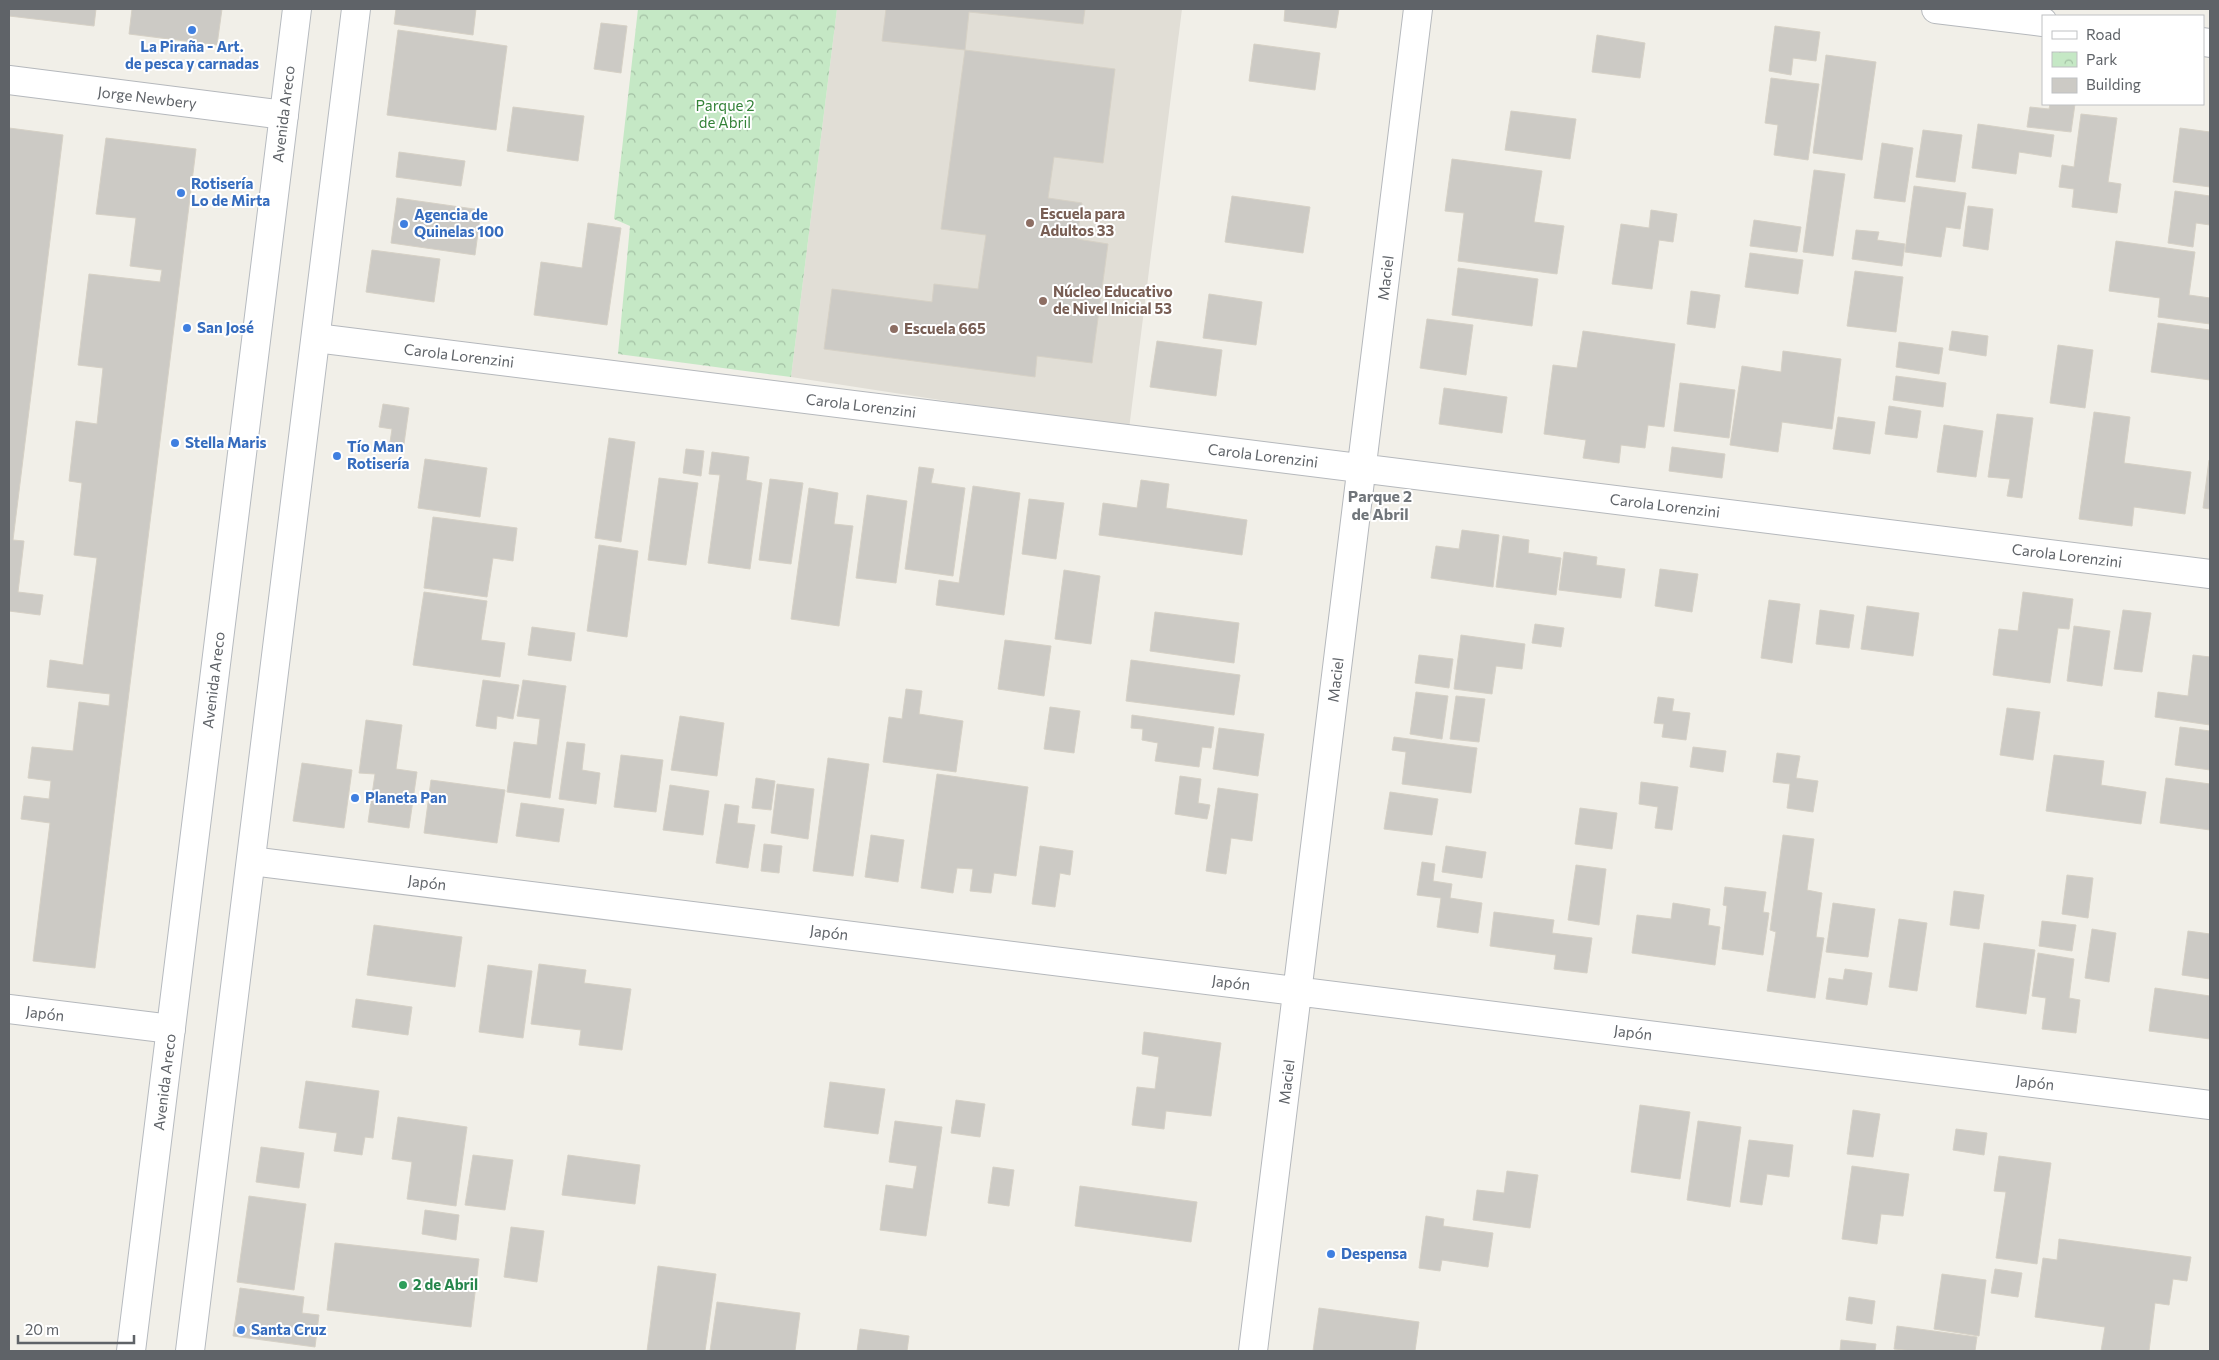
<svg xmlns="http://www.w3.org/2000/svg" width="2219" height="1360" viewBox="0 0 2219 1360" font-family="Commissioner,sans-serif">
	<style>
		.education { fill: #e1ded6 }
		.park { fill: url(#park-crowns) }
		.building { fill: #cccac5; stroke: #d6d1c6 }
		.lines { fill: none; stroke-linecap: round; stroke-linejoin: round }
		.minor-casing { stroke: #b5b8bc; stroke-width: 30 }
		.secondary-casing { stroke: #b6babf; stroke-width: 30 }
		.minor { stroke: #fff; stroke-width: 28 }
		.secondary { stroke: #fff; stroke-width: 28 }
		.shop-dot { fill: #3f7fe0; stroke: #fff; stroke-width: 2 }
		.education-dot { fill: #8d6e63; stroke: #fff; stroke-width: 2 }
		.leisure-dot { fill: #2e9e5b; stroke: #fff; stroke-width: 2 }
		.labels { text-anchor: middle; stroke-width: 4; stroke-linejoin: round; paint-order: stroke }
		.shop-label { font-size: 15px; font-weight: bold; fill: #366cbe; stroke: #fff; text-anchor: start }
		.street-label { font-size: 15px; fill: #5f6368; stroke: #fff }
		.park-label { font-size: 15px; fill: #348238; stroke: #fff }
		.education-label { font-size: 15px; font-weight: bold; fill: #785e54; stroke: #fff; text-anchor: start }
		.leisure-label { font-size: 15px; font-weight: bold; fill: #27864d; stroke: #fff; text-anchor: start }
		.neighbourhood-label { font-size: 16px; font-weight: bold; fill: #70757a; stroke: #fff }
	</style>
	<defs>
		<pattern id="park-crowns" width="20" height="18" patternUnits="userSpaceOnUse" patternTransform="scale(1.25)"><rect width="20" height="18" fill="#c5e8c5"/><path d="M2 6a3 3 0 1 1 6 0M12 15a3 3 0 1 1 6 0" fill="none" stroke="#a3c0a4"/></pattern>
	</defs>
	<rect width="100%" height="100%" fill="#f1efe8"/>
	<path class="education" d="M837 9H1182L1129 429 791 377Z"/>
	<path class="park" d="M638 9H837L791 377 618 354 630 226 614 219Z"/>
	<path class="building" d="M9 9H96L94 26 9 16Z
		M132 9H222L217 45 129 34Z
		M396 9H476L473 35 394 24Z
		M886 9H1085L1083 24 969 12 965 50 882 41Z
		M1285 9H1339L1336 28 1284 21Z
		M601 23 627 26 621 73 594 69Z
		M1775 26 1820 32 1816 61 1793 58 1791 75 1769 71Z
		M398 30 507 46 496 130 387 115Z
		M1597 35 1645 43 1640 78 1592 72Z
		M1254 44 1320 53 1315 90 1249 81Z
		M965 50 1115 69 1103 163 1054 157 1048 198 1082 203 1077 239 1108 244 1092 363 1037 356 1035 377 824 349 832 289 932 302 934 284 978 289 986 235 941 229Z
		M1826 55 1876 62 1862 160 1813 153Z
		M1771 78 1819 84 1808 160 1774 155 1778 125 1765 123Z
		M2050 104H2075L2071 132 2027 127 2030 107 2049 109Z
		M513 107 584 116 578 161 507 151Z
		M1511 111 1576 119 1570 159 1505 150Z
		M2081 114 2117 118 2108 182 2121 184 2117 213 2072 207 2074 189 2059 187 2062 165 2074 167Z
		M1978 124 2054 135 2051 157 2019 152 2016 174 1972 168Z
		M9 128 63 135 13 540 24 541 18 592 43 595 40 615 9 611Z
		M2180 128 2210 132V187L2173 182Z
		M1923 130 1962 135 1955 182 1916 177Z
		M106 138 196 149 95 968 33 961 50 823 21 819 24 796 49 799 51 781 28 778 32 747 73 751 79 702 109 706 110 694 47 687 50 660 83 665 97 558 74 555 82 483 69 481 76 421 97 424 103 368 78 365 89 274 160 282 162 270 130 266 136 218 96 214Z
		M1882 143 1913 148 1905 202 1874 198Z
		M399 152 465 161 461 186 396 177Z
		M1452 159 1542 171 1534 222 1564 226 1557 274 1458 261 1464 213 1445 211Z
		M1814 170 1845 174 1833 256 1803 252Z
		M1914 186 1966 193 1960 229 1946 227 1941 257 1905 252Z
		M2175 191 2210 196V225L2196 223 2193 247 2168 243Z
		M1232 196 1310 207 1303 253 1225 242Z
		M397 198 481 210 475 255 391 243Z
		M1968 206 1993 209 1988 250 1963 246Z
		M1651 210 1677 214 1673 242 1659 240 1652 289 1612 284 1621 224 1649 228Z
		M1754 220 1801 227 1797 252 1750 246Z
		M588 223 621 228 607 325 534 315 541 262 582 268Z
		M1856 230 1879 232 1877 240 1905 244 1902 266 1852 259Z
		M2116 241 2195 252 2189 295 2210 298V324L2158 317 2160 298 2109 291Z
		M372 250 440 259 434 302 366 292Z
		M1750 253 1803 260 1798 294 1745 287Z
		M1458 268 1538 279 1532 326 1452 315Z
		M1855 271 1903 277 1896 332 1847 326Z
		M1691 291 1720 295 1715 328 1687 324Z
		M1209 294 1262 302 1256 345 1203 338Z
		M1427 319 1473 325 1466 375 1420 368Z
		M2158 323 2210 330V380L2151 372Z
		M1583 331 1675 344 1664 427 1648 425 1645 448 1621 445 1619 463 1583 458 1586 440 1544 434 1553 365 1577 368Z
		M1952 331 1988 336 1986 356 1949 350Z
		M1157 341 1222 350 1216 396 1150 387Z
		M1899 342 1943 348 1939 374 1896 367Z
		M2058 345 2093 350 2085 408 2050 403Z
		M1783 351 1841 359 1832 429 1782 422 1778 452 1730 445 1742 366 1781 372Z
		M1896 376 1946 383 1943 407 1893 400Z
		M1680 383 1735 390 1729 438 1674 431Z
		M1444 388 1507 397 1502 433 1439 424Z
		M383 404 409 408 403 451 389 449 392 429 379 427Z
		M1889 406 1921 411 1917 438 1885 434Z
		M2094 412 2130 417 2124 463 2191 472 2185 514 2134 507 2132 526 2079 519Z
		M1997 414 2033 418 2022 498 2007 496 2010 479 1988 477Z
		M1838 417 1875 422 1870 454 1833 449Z
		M1944 425 1983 431 1976 477 1937 472Z
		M609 438 635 442 621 542 595 538Z
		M1672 447 1725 454 1722 478 1669 471Z
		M686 449 704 451 701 476 683 473Z
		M712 452 749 457 746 480 762 483 750 569 708 563 720 475 709 474Z
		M425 459 487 468 480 517 418 508Z
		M2209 460H2210V509L2203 508Z
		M919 467 934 469 931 483 965 488 953 576 905 569Z
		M659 478 698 483 686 565 648 560Z
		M770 479 803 483 791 564 759 560Z
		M1141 480 1169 484 1166 508 1247 520 1242 555 1099 535 1103 503 1137 508Z
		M973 486 1020 493 1004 615 936 605 939 580 959 583Z
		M809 488 838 493 834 524 853 526 839 626 791 619Z
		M867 495 907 501 896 583 856 578Z
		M1029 499 1064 503 1056 559 1022 554Z
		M433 517 517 528 513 561 493 558 487 597 424 588Z
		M1462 530 1499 535 1493 587 1431 578 1436 546 1459 549Z
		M1503 536 1529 540 1528 553 1561 558 1556 595 1496 587Z
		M599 545 638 551 627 637 587 631Z
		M1564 552 1597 557 1596 565 1625 569 1621 598 1559 590Z
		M1660 569 1698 574 1692 612 1655 606Z
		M1064 570 1100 576 1091 644 1055 639Z
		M424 592 487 601 481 640 505 643 500 677 413 665Z
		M2023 592 2073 599 2069 629 2058 628 2050 683 1993 675 1999 629 2018 631Z
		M1769 600 1800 604 1792 663 1761 658Z
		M1867 606 1919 613 1913 656 1861 649Z
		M1820 610 1854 615 1849 648 1816 644Z
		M2123 610 2151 613 2142 672 2114 669Z
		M1155 612 1239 623 1234 663 1150 651Z
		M1535 624 1564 628 1561 647 1532 643Z
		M2074 626 2110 631 2102 686 2067 681Z
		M532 627 575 633 571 661 528 655Z
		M1461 635 1525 644 1522 669 1496 666 1492 694 1454 689Z
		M1005 640 1051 646 1044 696 998 689Z
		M1419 655 1453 659 1449 688 1415 683Z
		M2193 655 2210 657V725L2155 717 2158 692 2188 696Z
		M1131 660 1240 675 1234 715 1126 701Z
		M483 680 519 685 513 719 497 716 496 729 476 726Z
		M523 680 566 686 550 798 507 792 514 742 537 745 540 719 517 716Z
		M906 689 922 691 919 714 963 721 956 772 883 762 889 717 902 719Z
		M1416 692 1448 696 1442 739 1410 734Z
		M1456 696 1485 699 1479 742 1450 739Z
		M1658 697 1674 699 1672 711 1690 713 1686 740 1662 737 1664 724 1654 723Z
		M1050 707 1080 711 1074 753 1044 749Z
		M2007 708 2040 712 2033 760 2000 755Z
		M1132 715 1214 727 1211 748 1202 747 1199 767 1155 761 1158 743 1142 740 1143 729 1131 728Z
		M680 716 724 723 717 776 671 770Z
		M366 720 402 725 396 769 417 772 409 828 368 822 375 774 359 773Z
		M2180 727 2210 731V770L2175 765Z
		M1219 728 1264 734 1258 776 1213 769Z
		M1394 737 1477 748 1471 793 1402 784 1406 752 1392 750Z
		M567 742 585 744 582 770 600 773 596 804 559 799Z
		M1693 747 1726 751 1723 772 1690 767Z
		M1777 753 1800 756 1796 778 1818 781 1813 812 1787 808 1790 784 1773 782Z
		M621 755 663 760 656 812 614 807Z
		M2054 755 2104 761 2101 785 2146 792 2141 824 2046 811Z
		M828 758 869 764 853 876 813 871Z
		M302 763 352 770 344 828 293 821Z
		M937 774 1028 787 1016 876 994 873 991 893 970 891 973 869 957 868 953 893 921 888Z
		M1180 776 1201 779 1198 803 1210 805 1207 819 1175 814Z
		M756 778 775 781 771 810 752 808Z
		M2166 778 2210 784V830L2160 823Z
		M431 780 505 790 497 843 424 833Z
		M1641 782 1678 787 1672 830 1655 828 1658 807 1639 804Z
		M777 784 814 789 808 839 771 833Z
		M670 785 709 791 703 835 663 830Z
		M1218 788 1258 794 1252 841 1231 838 1226 874 1206 871Z
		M1390 792 1438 799 1432 835 1384 829Z
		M521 803 564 809 559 842 516 836Z
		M725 804 739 806 737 823 755 825 748 868 716 863Z
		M1580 808 1617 813 1612 849 1575 844Z
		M871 835 904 840 898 882 865 877Z
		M1783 835 1814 839 1807 890 1822 893 1816 937 1824 938 1815 998 1767 991 1776 932 1770 930Z
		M764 844 782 846 779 873 761 871Z
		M1040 846 1073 851 1070 875 1060 873 1055 907 1032 904Z
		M1446 846 1486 852 1482 878 1442 872Z
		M1422 862 1435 864 1433 881 1452 884 1450 898 1482 903 1478 933 1437 927 1441 898 1417 895Z
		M1576 865 1606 869 1599 925 1568 920Z
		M2067 875 2093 878 2088 918 2062 914Z
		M1725 887 1766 892 1763 912 1769 913 1763 955 1722 949 1727 906 1723 905Z
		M1954 891 1984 895 1979 929 1950 925Z
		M1673 903 1710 909 1708 925 1720 927 1715 965 1632 953 1637 915 1671 919Z
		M1833 903 1875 909 1868 957 1826 952Z
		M1494 912 1554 920 1552 933 1592 938 1587 973 1554 969 1556 955 1490 946Z
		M1899 919 1927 923 1917 991 1889 987Z
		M2042 921 2076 925 2072 951 2039 946Z
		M374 925 462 937 455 987 367 975Z
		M2092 929 2116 933 2109 982 2085 978Z
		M2188 931 2210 934V979L2182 975Z
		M1984 943 2035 950 2026 1014 1976 1007Z
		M2038 953 2074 959 2069 998 2080 1000 2076 1033 2042 1029 2046 998 2032 996Z
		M539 964 586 970 584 983 631 989 622 1050 579 1045 581 1030 531 1024Z
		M488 965 532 971 523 1038 479 1032Z
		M1845 969 1872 973 1867 1005 1826 999 1829 978 1843 980Z
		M2155 988 2210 996V1039L2149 1031Z
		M356 999 412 1007 408 1035 352 1027Z
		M1144 1032 1221 1043 1211 1116 1166 1111 1164 1129 1132 1125 1137 1087 1155 1089 1159 1057 1142 1054Z
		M306 1081 379 1091 373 1138 365 1137 362 1155 334 1151 337 1133 299 1128Z
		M830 1082 885 1089 878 1134 824 1127Z
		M956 1100 985 1104 980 1137 951 1133Z
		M1640 1105 1690 1112 1680 1179 1631 1172Z
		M1853 1110 1880 1114 1873 1157 1847 1154Z
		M398 1117 467 1127 456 1206 407 1199 412 1162 392 1159Z
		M895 1121 942 1127 926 1236 880 1230 886 1185 913 1189 917 1166 889 1162Z
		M1698 1121 1741 1127 1730 1207 1687 1200Z
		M1956 1129 1987 1133 1984 1155 1953 1150Z
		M1749 1140 1793 1145 1789 1177 1767 1174 1762 1205 1740 1202Z
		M261 1147 304 1153 299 1188 256 1182Z
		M473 1155 513 1160 505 1210 465 1205Z
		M568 1155 640 1165 635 1204 562 1195Z
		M1999 1156 2051 1163 2037 1264 1996 1258 2006 1192 1994 1191Z
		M1852 1166 1909 1174 1903 1216 1881 1214 1877 1244 1842 1239Z
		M993 1167 1014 1170 1009 1206 988 1203Z
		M1507 1171 1538 1175 1530 1228 1473 1220 1477 1190 1504 1193Z
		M1080 1186 1197 1202 1191 1242 1075 1226Z
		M249 1196 306 1204 294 1290 237 1282Z
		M425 1210 459 1215 456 1240 422 1234Z
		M1426 1216 1444 1219 1443 1226 1493 1233 1488 1267 1442 1260 1440 1271 1419 1268Z
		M511 1227 544 1231 537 1282 504 1277Z
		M2059 1239 2191 1257 2187 1281 2173 1279 2169 1305 2155 1303 2149 1351H2101L2105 1327 2035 1317 2043 1258 2057 1260Z
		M335 1243 479 1259 471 1327 327 1310Z
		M658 1266 716 1274 705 1351H647Z
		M1995 1269 2022 1273 2018 1297 1991 1293Z
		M1942 1274 1986 1280 1979 1336 1934 1329Z
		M240 1288 304 1297 302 1313 319 1315 315 1347 233 1336Z
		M1849 1297 1875 1301 1872 1324 1846 1320Z
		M717 1302 800 1313 795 1351H710Z
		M1319 1308 1419 1322 1415 1351H1313Z
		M1897 1326 1977 1337 1975 1351H1913L1894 1349Z
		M860 1329 909 1336 907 1351H857Z
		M1841 1340 1876 1344 1875 1351H1840Z"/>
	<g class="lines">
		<defs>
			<path id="minor" d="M1936 9 2043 22
				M2203 42 2210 43
				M9 80 284 115
				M316 338 2210 574
				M251 861 2210 1105
				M9 1009 171 1029
				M1253 1351 1418 9"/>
			<path id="secondary" d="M131 1351 297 9
				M190 1351 356 9"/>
		</defs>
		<use href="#minor" class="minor-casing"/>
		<use href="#secondary" class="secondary-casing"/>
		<use href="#minor" class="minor"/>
		<use href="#secondary" class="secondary"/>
	</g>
	<g class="shop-dot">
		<circle cx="192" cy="30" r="5"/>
		<circle cx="181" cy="193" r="5"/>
		<circle cx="404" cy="224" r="5"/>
		<circle cx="187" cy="328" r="5"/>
		<circle cx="175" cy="443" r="5"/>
		<circle cx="337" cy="456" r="5"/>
		<circle cx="355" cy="798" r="5"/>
		<circle cx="1331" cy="1254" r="5"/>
		<circle cx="241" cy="1330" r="5"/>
	</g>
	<g class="education-dot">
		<circle cx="1030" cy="223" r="5"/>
		<circle cx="1043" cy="301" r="5"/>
		<circle cx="894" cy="329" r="5"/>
	</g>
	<circle class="leisure-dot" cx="403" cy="1285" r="5"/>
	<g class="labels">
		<g class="shop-label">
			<text x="192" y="52" text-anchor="middle">La Piraña - Art.<tspan x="192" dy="17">de pesca y carnadas</tspan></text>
			<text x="191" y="189">Rotisería<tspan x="191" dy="17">Lo de Mirta</tspan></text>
			<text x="414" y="220">Agencia de<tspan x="414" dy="17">Quinelas 100</tspan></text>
			<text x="197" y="333">San José</text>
			<text x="185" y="448">Stella Maris</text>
			<text x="347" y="452">Tío Man<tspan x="347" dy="17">Rotisería</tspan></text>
			<text x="365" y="803">Planeta Pan</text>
			<text x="1341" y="1259">Despensa</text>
			<text x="251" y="1335">Santa Cruz</text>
		</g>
		<g class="street-label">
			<text transform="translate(147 98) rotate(7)" y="5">Jorge Newbery</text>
			<text transform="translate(284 114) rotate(-83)" y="5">Avenida Areco</text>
			<text transform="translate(1386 278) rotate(-83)" y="5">Maciel</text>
			<text transform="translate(459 356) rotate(7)" y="5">Carola Lorenzini</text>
			<text transform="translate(861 406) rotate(7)" y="5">Carola Lorenzini</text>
			<text transform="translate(1263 456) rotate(7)" y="5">Carola Lorenzini</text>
			<text transform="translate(1665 506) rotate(7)" y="5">Carola Lorenzini</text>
			<text transform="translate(2067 556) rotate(7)" y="5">Carola Lorenzini</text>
			<text transform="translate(214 680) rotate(-83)" y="5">Avenida Areco</text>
			<text transform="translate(1336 680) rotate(-83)" y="5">Maciel</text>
			<text transform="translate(427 883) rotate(7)" y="5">Japón</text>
			<text transform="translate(829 933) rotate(7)" y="5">Japón</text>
			<text transform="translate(1231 983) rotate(7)" y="5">Japón</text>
			<text transform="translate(45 1014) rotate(7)" y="5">Japón</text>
			<text transform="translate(1633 1033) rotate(7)" y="5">Japón</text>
			<text transform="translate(165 1082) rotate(-83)" y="5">Avenida Areco</text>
			<text transform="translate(1287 1082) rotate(-83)" y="5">Maciel</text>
			<text transform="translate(2035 1083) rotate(7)" y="5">Japón</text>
		</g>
		<g class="park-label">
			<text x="725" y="111">Parque 2<tspan x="725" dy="17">de Abril</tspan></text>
		</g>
		<g class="education-label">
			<text x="1040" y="219">Escuela para<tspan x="1040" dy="17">Adultos 33</tspan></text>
			<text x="1053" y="297">Núcleo Educativo<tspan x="1053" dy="17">de Nivel Inicial 53</tspan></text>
			<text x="904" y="334">Escuela 665</text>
		</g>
		<g class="leisure-label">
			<text x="413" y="1290">2 de Abril</text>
		</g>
		<g class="neighbourhood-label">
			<text x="1380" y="502">Parque 2<tspan x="1380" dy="18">de Abril</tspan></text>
		</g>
	</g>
	<rect width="2219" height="1360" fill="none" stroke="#5f6368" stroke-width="20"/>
	<rect x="2042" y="15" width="162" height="90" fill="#ffffff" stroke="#bfc1c3"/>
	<rect x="2052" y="31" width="25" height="8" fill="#ffffff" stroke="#bfc1c3"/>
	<text x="2086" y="40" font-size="15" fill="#5f6368">Road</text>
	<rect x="2052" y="52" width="25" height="15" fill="url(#park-crowns)" stroke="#bfc1c3"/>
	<text x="2086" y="65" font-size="15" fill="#5f6368">Park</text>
	<rect x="2052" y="78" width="25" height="15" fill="#cccac5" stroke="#bfc1c3"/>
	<text x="2086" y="90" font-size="15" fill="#5f6368">Building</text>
	<path d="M18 1335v8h116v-8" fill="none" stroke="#5f6368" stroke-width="2.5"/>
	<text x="25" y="1335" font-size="15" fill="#5f6368" stroke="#ffffff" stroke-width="4" paint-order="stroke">20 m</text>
</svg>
